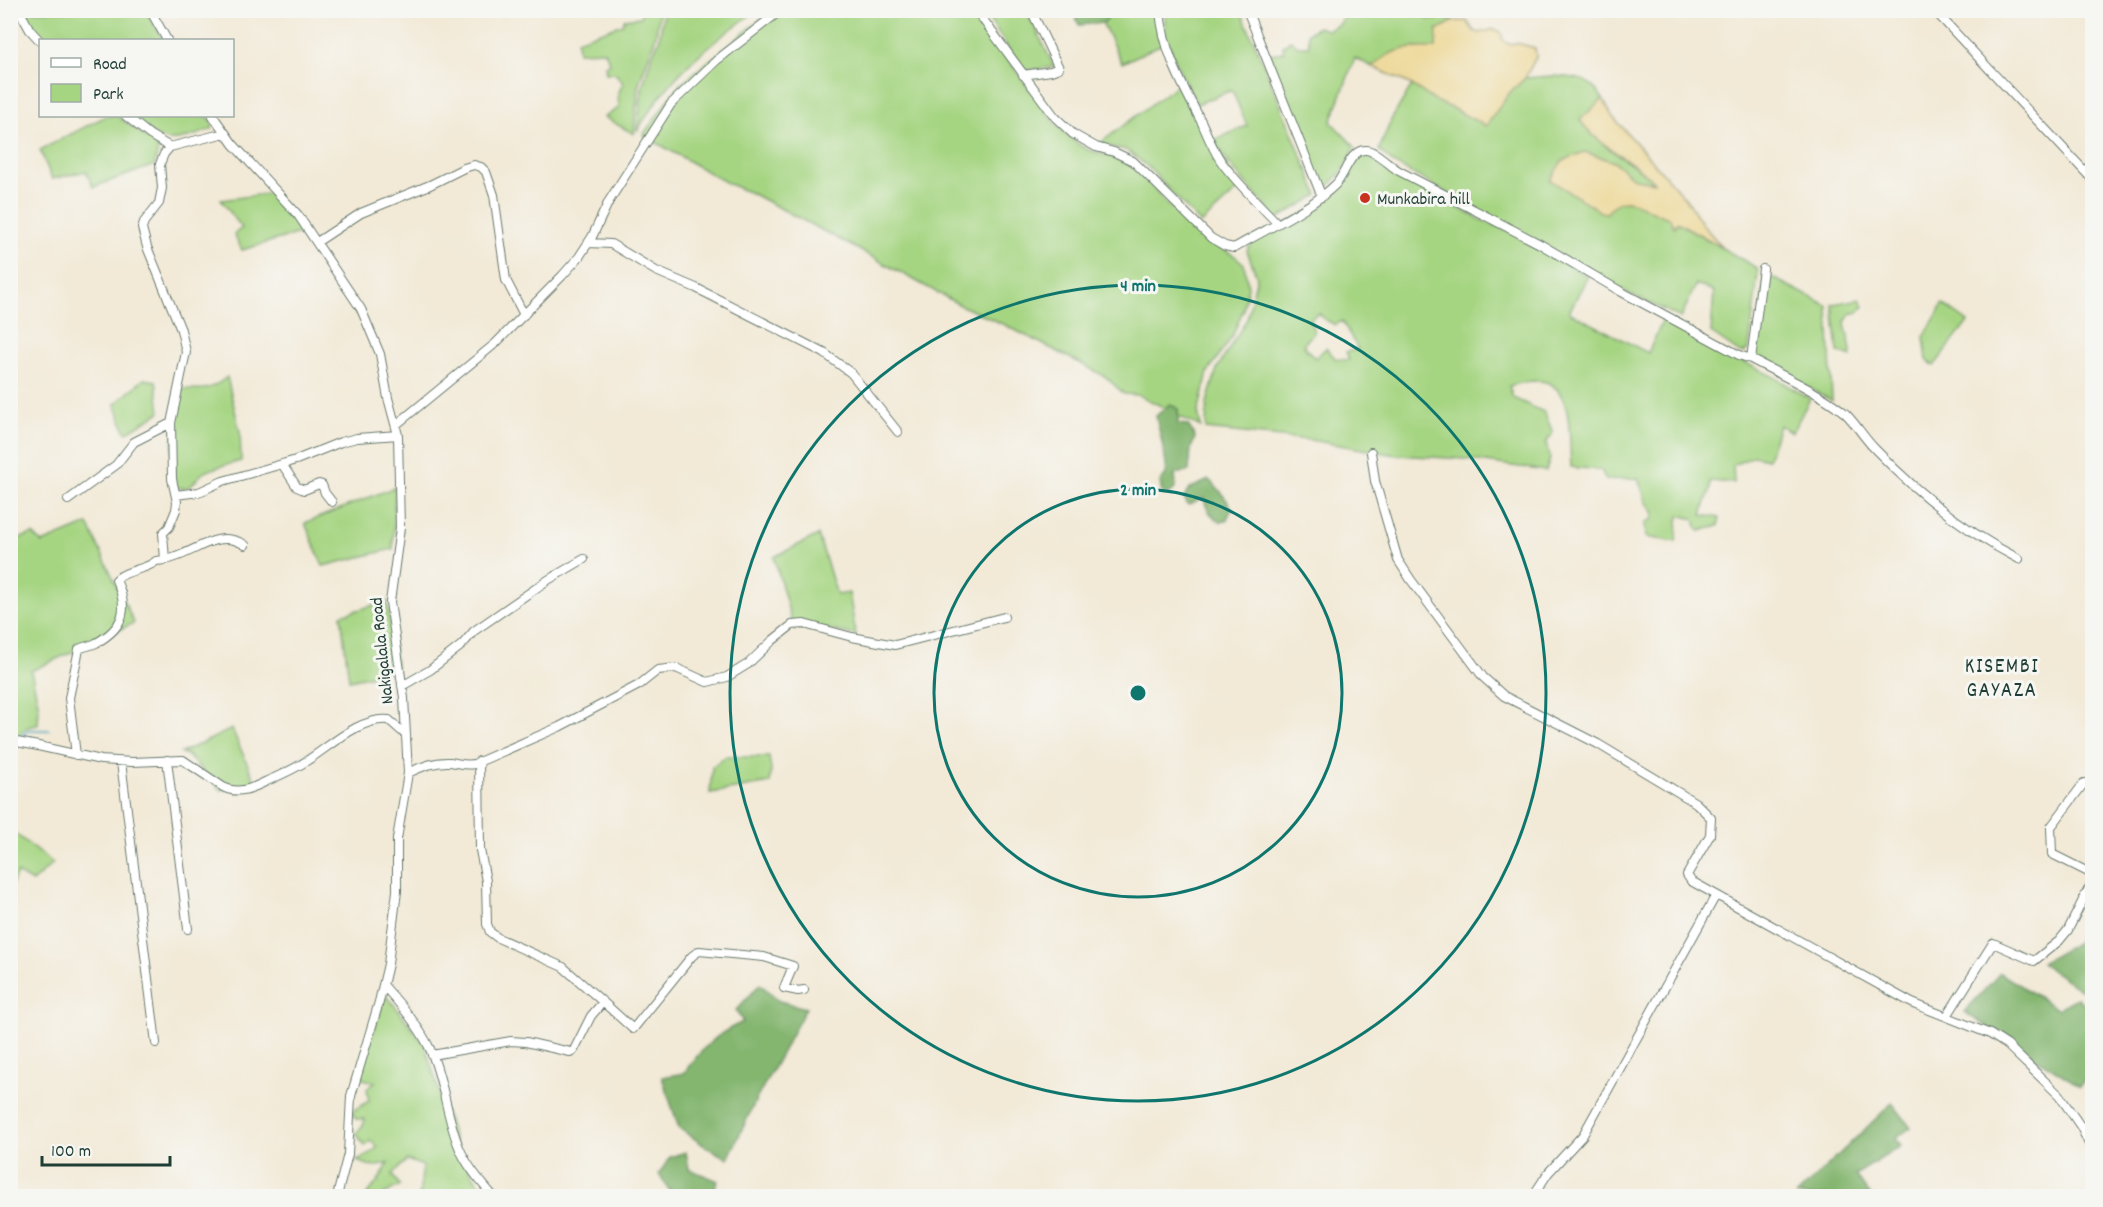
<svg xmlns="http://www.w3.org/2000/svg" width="2103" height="1207" viewBox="0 0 2103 1207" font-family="Dekko,sans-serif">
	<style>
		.green { fill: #a6d582; stroke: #62895b; stroke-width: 1.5; fill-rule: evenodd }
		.forest { fill: #84b670; stroke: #527a52; stroke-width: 1.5 }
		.sand { fill: #eeda9e; stroke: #868c69; stroke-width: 1.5 }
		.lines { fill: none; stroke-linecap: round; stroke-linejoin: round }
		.stream { stroke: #3fa9bf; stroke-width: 2 }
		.minor-casing { stroke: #69796d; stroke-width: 10 }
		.minor { stroke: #fff; stroke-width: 8 }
		.ring { fill: none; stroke: #0f766e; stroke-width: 3 }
		.poi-dot { fill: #c8321e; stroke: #f6f6f2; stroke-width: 2 }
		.labels { text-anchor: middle; stroke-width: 6; stroke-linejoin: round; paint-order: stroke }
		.poi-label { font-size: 18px; fill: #1f3d34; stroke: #f6f6f2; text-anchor: start }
		.street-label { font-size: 18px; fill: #1f3d34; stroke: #f6f6f2 }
		.quarter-label { font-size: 21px; letter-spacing: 1.5px; fill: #1f3d34; stroke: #f6f6f2 }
		.centre { fill: #0f766e; stroke: #f6f6f2; stroke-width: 3 }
		.ring-label { font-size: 18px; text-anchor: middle; font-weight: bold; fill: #0f766e; stroke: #f6f6f2; stroke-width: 6; stroke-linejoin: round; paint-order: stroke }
	</style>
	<rect width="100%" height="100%" fill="#f6f6f2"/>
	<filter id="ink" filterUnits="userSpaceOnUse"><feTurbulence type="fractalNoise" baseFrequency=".0167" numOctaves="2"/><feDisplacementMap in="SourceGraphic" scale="12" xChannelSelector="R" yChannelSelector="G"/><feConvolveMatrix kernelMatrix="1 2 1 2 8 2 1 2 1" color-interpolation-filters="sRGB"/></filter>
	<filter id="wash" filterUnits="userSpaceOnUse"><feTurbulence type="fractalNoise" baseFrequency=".008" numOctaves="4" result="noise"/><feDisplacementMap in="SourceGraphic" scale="24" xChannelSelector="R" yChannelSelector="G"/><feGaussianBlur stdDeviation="1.35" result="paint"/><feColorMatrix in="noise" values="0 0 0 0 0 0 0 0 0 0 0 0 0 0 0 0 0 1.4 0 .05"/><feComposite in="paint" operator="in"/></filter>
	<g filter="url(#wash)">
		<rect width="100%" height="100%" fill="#f2e9d6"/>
		<path class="green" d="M20 11H145L164 40H47L34 32Z
			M641 11H660L655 39 638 86 634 134 604 117 619 108 618 94 623 83 615 73H606L605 66 610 64 605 51 578 52 577 40 623 24 624 19 641 17Z
			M664 11H756C705 47 669 76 637 131L642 88 652 55 659 41Z
			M771 11H972L1056 125 1075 142 1088 150 1107 155 1134 167 1144 175 1166 204 1183 216 1195 231 1209 242 1235 256 1244 264 1248 287 1243 310 1233 335 1208 372 1198 412 1201 427 1178 416V409L1170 405 1165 408 1138 395 1124 394 1106 377 1080 363 1005 325 962 306 852 246 753 194 727 183 643 135 680 84Z
			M983 11H1027L1054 67 1024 71Z
			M1113 11H1157L1159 33 1162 44 1122 63 1100 18Z
			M1165 11H1241L1318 195 1277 219C1254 193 1231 170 1214 140L1247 126 1232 90 1197 104 1183 79 1165 34Z
			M1356 11H1423L1427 19H1438L1442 16 1454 21 1437 30V48C1410 47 1392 47 1373 67L1355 58 1331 122 1355 147 1344 169 1323 193 1268 54 1284 52 1283 46 1290 40 1298 46H1309L1308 33 1318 27 1327 30 1340 24 1343 18 1352 16Z
			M1554 76C1579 78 1589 77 1603 99L1580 120C1598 147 1631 160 1655 182L1635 179 1614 162 1584 152 1562 161 1600 212C1619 200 1627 197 1648 208 1656 212 1661 216 1670 218L1675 226 1677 222 1757 268 1758 273 1749 348 1744 353H1740L1711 333 1714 292 1696 284 1681 318 1628 293 1393 163 1379 150 1391 120 1412 85C1434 102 1461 112 1486 126L1510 92 1525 78Z
			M1178 84 1240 188 1201 224 1148 167 1126 150 1099 144Z
			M106 116H117L154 143 158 149 155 165 93 187 86 171 52 179 40 150Z
			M130 116H208L213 124 212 129C169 145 166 147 130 116Z
			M1362 155H1370L1381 167 1479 219 1506 230 1588 276 1569 312 1648 353 1664 318 1702 342 1776 378 1810 399 1792 432 1779 425 1768 459 1754 456 1733 465 1734 483 1710 481V489L1702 515 1720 518 1718 526 1699 531 1694 519 1679 515 1676 542 1646 537 1645 522 1652 520 1654 513 1646 501 1638 478 1606 480 1601 470 1571 467C1569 444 1574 391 1546 382 1535 379 1519 383 1509 386L1513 398 1544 412 1553 433 1546 443 1550 459 1546 471 1465 459 1397 455 1310 440 1206 429 1207 403 1217 369 1247 319 1257 277 1247 251 1251 244C1276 226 1306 215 1331 196 1345 185 1349 166 1362 155ZM1319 313 1324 319 1335 325 1342 321 1358 349 1346 352 1349 360 1336 359 1326 348 1315 358 1303 345 1314 332 1310 319Z
			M272 193 306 231 242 250 234 234 242 228 221 200Z
			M1765 274 1828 306 1832 401 1755 357Z
			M1860 299 1864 306 1858 312 1850 314 1845 322C1846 335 1852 344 1851 357L1838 352 1833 304Z
			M1943 304 1968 322 1934 366 1927 360 1924 337Z
			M227 377 240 432 241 461C231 464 210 468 203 473 192 482 193 491 174 487L172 457 177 388C200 390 209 392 227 377Z
			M144 379 156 381 160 412 126 433 115 404Z
			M395 487 393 549 323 566 305 523Z
			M88 524 134 623 31 671 39 707 38 725 28 727 11 740 10 541 33 534 42 543Z
			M818 535 837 595 849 593 856 635 792 623 774 557Z
			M387 601 397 670 349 680 341 615Z
			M232 729 256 784 221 790 187 755 181 753Z
			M725 757H769L771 769 770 783 710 793 712 767Z
			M10 824 13 832 53 863 32 882 17 873 11 887 13 902 11 903Z
			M385 995 396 1007 425 1045 457 1149 486 1196H419L423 1166 407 1160 392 1175 400 1185 381 1196H366L378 1181 389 1163 373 1167 357 1161 370 1154 378 1147 370 1141 365 1146 356 1133 363 1126 365 1119H356L351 1112 369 1101 367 1089 375 1082 359 1078Z"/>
		<path class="forest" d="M1083 11V10L1117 11 1110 14 1104 23 1079 25 1075 16Z
			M1170 404 1178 409V424L1188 425 1195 437 1191 449 1189 471 1175 474 1176 487 1171 493 1162 494 1160 482C1162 479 1165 477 1166 474 1169 467 1158 427 1156 416Z
			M1209 480 1221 492 1232 508 1226 521 1220 522C1210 515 1206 509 1204 498L1188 505 1184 498 1189 489Z
			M2092 934V997L2041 963Z
			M2000 973 2057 1009 2077 998 2092 1010V1072L2080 1086 1964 1012Z
			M760 984 779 1001 806 1008 757 1098 728 1159 708 1148 679 1128 662 1077 684 1073C700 1050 717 1033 743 1022L736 1010Z
			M1892 1103 1911 1127 1895 1139 1901 1146 1855 1175 1871 1196H1796Z
			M686 1152 689 1169 718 1181 710 1196H673L659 1174 670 1157Z"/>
		<path class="sand" d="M1454 21H1467L1474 31 1480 33 1494 29 1501 32 1503 40 1508 44 1517 43 1535 48 1536 57 1525 78 1510 92 1486 126 1450 107 1437 102 1412 85 1373 67C1392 47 1410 47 1436 48L1437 30Z
			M1603 99 1612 116 1688 201 1703 225 1722 247 1677 222 1674 227 1670 218C1648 214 1625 185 1607 213L1600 212 1594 207 1550 180 1562 161 1584 152 1614 162 1635 179 1654 182C1632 158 1598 147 1580 120Z"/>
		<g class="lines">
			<path class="stream" d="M16 740 29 730H49
				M288 767 316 750"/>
		</g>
	</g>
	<g filter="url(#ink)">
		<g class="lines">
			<defs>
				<path id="minor" d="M19 10 30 30 40 41
					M150 10 167 40
					M976 10 1055 117 1073 134 1096 147 1114 152 1133 161 1211 238 1225 246 1234 248C1266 229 1311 209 1336 184 1345 175 1350 150 1365 150 1374 149 1389 165 1399 171L1540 244 1620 291 1739 355 1751 359C1779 374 1823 394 1846 414 1856 424 1864 438 1875 449 1918 494 1964 531 2019 559
					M1160 10C1163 52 1183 86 1202 123 1208 137 1214 152 1223 164 1239 185 1259 204 1277 223
					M1247 10 1322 197
					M1934 10 2092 179
					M2086 10 2092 14
					M1023 75 1051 71 1059 68 1031 10
					M126 116 150 135 170 147
					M213 116 233 144 298 215 361 309 380 354 388 398 398 435 400 528 390 602 404 698 408 773 397 839V891L388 964 379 1002 351 1096 348 1154 337 1196
					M317 242 361 213 430 185 464 168 474 165 481 167 486 172 494 195 506 280 524 315
					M588 243 611 244 656 271 696 288 824 353 851 373 898 432
					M1751 359 1763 269
					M396 425 496 343 562 276 579 257 592 237 609 201 671 104 717 60 781 10
					M1371 452 1375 481 1398 560 1411 580 1483 677 1504 696 1598 744 1696 803 1711 818 1710 835 1687 875 1691 881 1912 1003 1990 1034 2007 1045 2059 1095 2081 1127 2092 1150
					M282 464 297 487 304 490 319 484 322 485 325 493 332 502
					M2091 468H2092
					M176 495 199 492 223 481 296 460 341 442 357 438 398 435
					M68 500 116 465 134 442 171 423
					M165 560C194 555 216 527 245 545
					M402 686 430 670 462 645 474 631 548 580 584 559
					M10 743 17 742 38 746 101 760 132 762 183 760 223 787C238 795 253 788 267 781 281 775 295 769 308 760 330 746 362 716 389 720L406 735
					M76 755 69 698 79 649C84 646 91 646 96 643 125 627 129 608 116 580L118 578C129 569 146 570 156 561L165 560 163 533 169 527 176 510 177 502 172 479 171 423 186 352 181 330 147 247 142 228 144 222 159 203 162 188 160 164 164 154 170 147 225 133
					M167 760 188 929
					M479 761 480 850 486 881 487 924 490 932 498 938 563 967 603 1002
					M121 762 156 1043
					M408 773C421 767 435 761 450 762 459 763 465 766 474 764L559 727 639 685 658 670 676 668 707 682 727 677 748 664 772 641 792 625 804 624 852 637 895 645 1004 617
					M2092 786 2084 783 2051 827 2052 854 2092 874
					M384 986C401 1005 419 1026 430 1049 444 1080 446 1116 459 1147 466 1165 481 1182 493 1196
					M1947 1016 1993 943 2034 961 2059 941 2068 930 2092 882
					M432 1055 511 1041 526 1042 570 1052 574 1050 591 1016 603 1002 633 1029 692 956 699 951 764 957 793 966 784 988 798 991 804 990
					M1533 1196 1548 1173 1583 1135 1716 895"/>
			</defs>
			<use href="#minor" class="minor-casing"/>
			<use href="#minor" class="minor"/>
		</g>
	</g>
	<g class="ring">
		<circle cx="1138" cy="693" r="204"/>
		<circle cx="1138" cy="693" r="408"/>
	</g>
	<circle class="poi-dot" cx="1365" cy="198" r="6"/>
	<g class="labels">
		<g class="poi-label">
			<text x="1377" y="204">Munkabira hill</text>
		</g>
		<g class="street-label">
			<text transform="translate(381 651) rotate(-96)" y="6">Nakigalala Road</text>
		</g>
		<g class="quarter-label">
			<text x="2002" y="672">KISEMBI<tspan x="2002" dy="24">GAYAZA</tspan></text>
		</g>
	</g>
	<circle cx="1138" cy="693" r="9" class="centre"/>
	<g class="ring-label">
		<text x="1138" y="291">4 min</text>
		<text x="1138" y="495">2 min</text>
	</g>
	<rect width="2103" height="1207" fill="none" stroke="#f6f6f2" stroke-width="36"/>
	<rect x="39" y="39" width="195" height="78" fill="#f6f6f2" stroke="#a0aca6" stroke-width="1.5"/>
	<rect x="51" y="58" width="30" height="9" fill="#ffffff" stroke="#a0aca6" stroke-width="1.5"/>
	<text x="93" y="69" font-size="18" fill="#1f3d34">Road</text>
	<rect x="51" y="84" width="30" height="18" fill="#a6d582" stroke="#a0aca6" stroke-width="1.5"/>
	<text x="93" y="99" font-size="18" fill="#1f3d34">Park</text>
	<path d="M42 1156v9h128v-9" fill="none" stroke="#1f3d34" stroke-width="3"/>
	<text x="51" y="1156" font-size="18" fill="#1f3d34" stroke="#f6f6f2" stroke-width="4.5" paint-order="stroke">100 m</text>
</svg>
